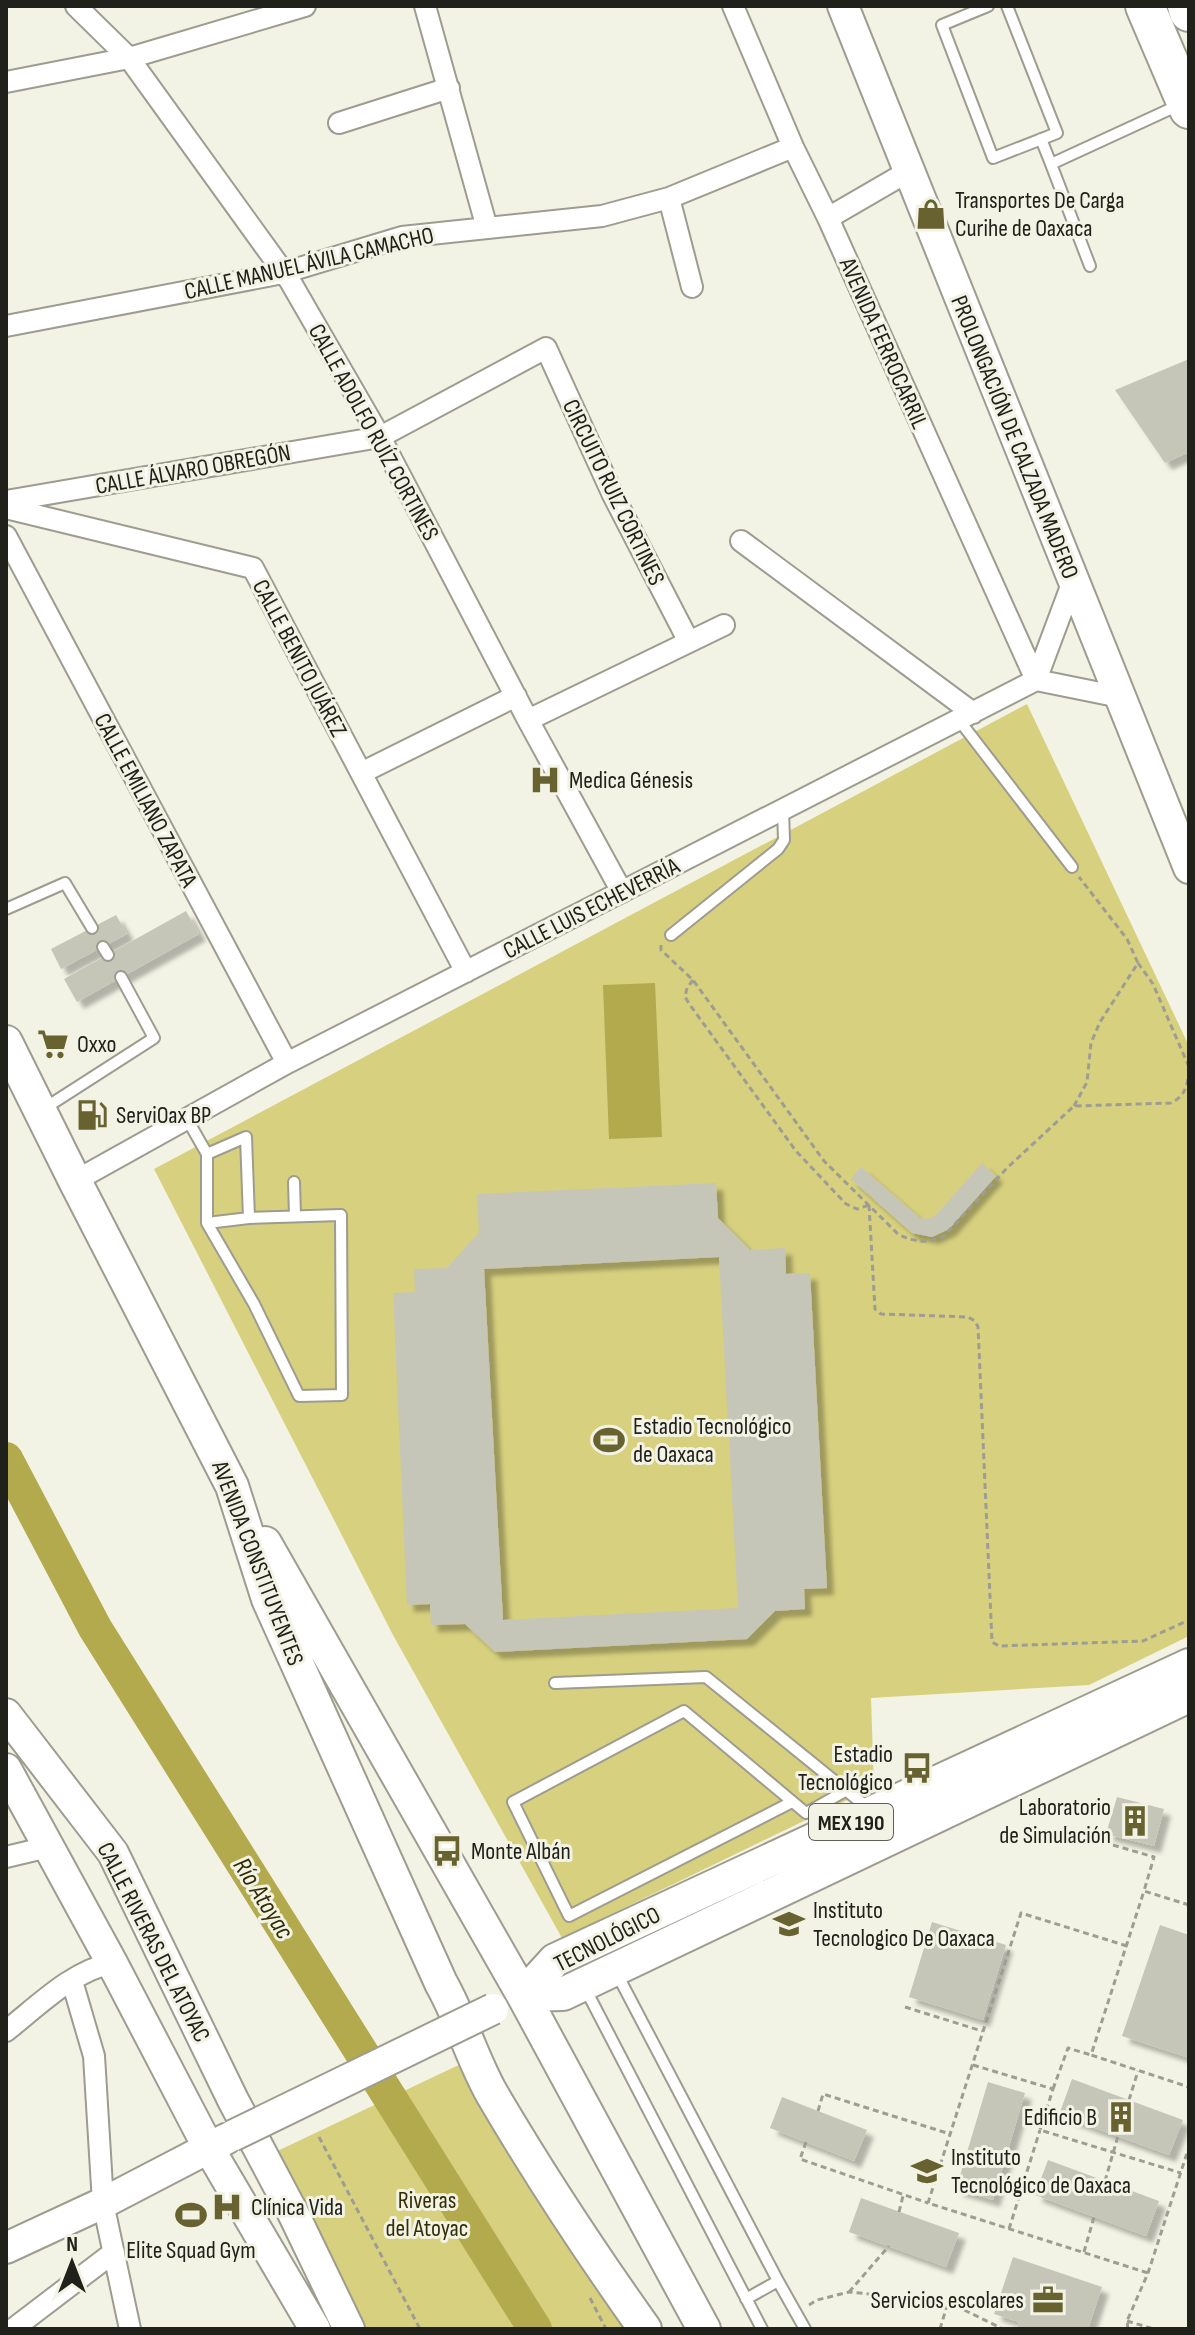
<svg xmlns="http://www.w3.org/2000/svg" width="1195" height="2335" viewBox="0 0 1195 2335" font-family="'Sofia Sans Condensed',sans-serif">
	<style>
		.green { fill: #d7d07e }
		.water { fill: #b2aa4d }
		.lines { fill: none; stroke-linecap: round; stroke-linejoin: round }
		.river { stroke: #b2aa4d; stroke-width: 34 }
		.building { fill: #c6c6b8; fill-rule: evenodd; filter: url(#shadow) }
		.lane-casing { stroke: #9d9c8f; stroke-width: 14 }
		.street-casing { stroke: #9d9c8f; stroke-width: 24 }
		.secondary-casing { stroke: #9d9c8f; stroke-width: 34 }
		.primary-casing { stroke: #9d9c8f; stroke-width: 36 }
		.highway-casing { stroke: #9d9c8f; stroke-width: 42 }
		.path { stroke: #9d9d93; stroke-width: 3; stroke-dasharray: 6 4; stroke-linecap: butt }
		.lane { stroke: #fff; stroke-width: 10 }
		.street { stroke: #fff; stroke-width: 20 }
		.secondary { stroke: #fff; stroke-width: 30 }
		.primary { stroke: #fff; stroke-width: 32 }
		.highway { stroke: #fff; stroke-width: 38 }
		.secondary-bridge-casing { stroke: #9d9c8f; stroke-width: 34; stroke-linecap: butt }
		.secondary-bridge { stroke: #fff; stroke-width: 30 }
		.labels { text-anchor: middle; stroke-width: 6; stroke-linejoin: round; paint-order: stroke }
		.shield { fill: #f3f3e5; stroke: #606058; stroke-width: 2 }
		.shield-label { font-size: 22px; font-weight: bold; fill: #21211c }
		.poi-label { font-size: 24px; fill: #21211c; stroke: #f3f3e5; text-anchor: start }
		.street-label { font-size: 24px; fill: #21211c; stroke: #f3f3e5 }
		.park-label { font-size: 24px; fill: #322f05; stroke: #f3f3e5 }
		.water-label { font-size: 26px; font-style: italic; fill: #312d04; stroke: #f3f3e5 }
	</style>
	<defs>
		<filter id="shadow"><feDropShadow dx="7" dy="7" stdDeviation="2" flood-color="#0004"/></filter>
	</defs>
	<rect width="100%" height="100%" fill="#f3f3e5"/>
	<path class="green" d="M1027 704 1189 1046V1636L1089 1685 871 1698 874 1787 562 1938 393 1635 154 1169Z
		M465 2062 634 2329H361L269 2155Z"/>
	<path class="water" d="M655 983 662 1137 609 1139 603 985Z"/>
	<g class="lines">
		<path class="river" d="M6 1459 95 1628 535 2329"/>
	</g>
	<path class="building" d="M1189 359V452L1165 463 1115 390Z
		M186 911 199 934 77 1002 64 979Z
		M116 915 127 934 61 969 51 949Z
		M982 1163 996 1176 949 1229 932 1237 912 1233 851 1179 861 1167 920 1218 928 1219 936 1215Z
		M716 1183 718 1218 750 1250 785 1248 786 1274 810 1273 827 1588 804 1589 805 1609 775 1611 747 1639 495 1652 465 1624 431 1625 430 1604 407 1605 393 1293 415 1292 414 1269 447 1268 479 1232 477 1194ZM719 1257 738 1608 503 1620 484 1269Z
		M1117 1797 1164 1809 1154 1846 1106 1834Z
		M932 1922 1006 1945 983 2020 909 1997Z
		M1160 1925 1189 1935V2058L1122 2036Z
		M1072 2079 1183 2120 1169 2155 1059 2115Z
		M988 2082 1025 2093 993 2200 956 2189Z
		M782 2097 867 2130 854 2161 770 2128Z
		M1048 2160 1159 2201 1146 2236 1035 2195Z
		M861 2198 959 2233 946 2267 849 2232Z
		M1013 2257 1102 2287 1088 2329H1017L1019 2322 994 2314Z"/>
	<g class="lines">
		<defs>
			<path id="lane" d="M988 6 942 25 993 158 1057 133 1007 6
				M1041 139 1051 164
				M1090 266 1051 164 1179 105
				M959 720 1072 867
				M6 909 65 883 92 928
				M671 935 778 849 784 840 783 810
				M103 947 108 955
				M45 1108 154 1038 121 977
				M187 1119 207 1154 246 1137 249 1218
				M207 1154V1223L254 1304 299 1396 342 1395 341 1215 249 1218 207 1223
				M294 1182 295 1216
				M555 1683 706 1677 868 1808
				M792 1802 569 1916 513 1802 684 1711 806 1813 847 1790
				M617 1974 778 2281 805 2329
				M586 1990 762 2329
				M746 2299 778 2281"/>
			<path id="street" d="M76 6 129 58 290 281 380 437 528 720 622 892
				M425 6 487 228
				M733 6 793 147 828 218 1036 680
				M6 82 129 58 305 6
				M339 123 449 88
				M669 198 692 287
				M828 218 909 171
				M6 326 283 273 402 237 602 216 669 198 793 147
				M6 501 380 437 546 348 613 495 689 642 528 720
				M6 508 253 568 466 972
				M6 536 287 1063
				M741 541 973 713
				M689 642 724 625
				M1036 680 1073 581
				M361 773 516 696
				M75 1181 287 1063 1036 680 1120 697
				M6 1857 48 1847
				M72 1981 94 2056 103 2203 130 2329
				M6 2031C38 2006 72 1971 112 1963
				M13 2329 114 2252"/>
			<path id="secondary" d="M843 6 1189 868
				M6 1714 113 1853 233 2100 293 2213 349 2329
				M6 1769 112 1963 208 2147 315 2329
				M6 2248 103 2203 226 2139"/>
			<path id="primary" d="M6 1042 75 1181 232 1486 268 1599 441 1983C461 2018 472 2059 492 2094 539 2174 591 2253 645 2329
				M265 1543 523 1995 704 2329
				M523 1995 555 1960 1189 1665
				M523 1995 563 1994 1189 1696"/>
			<path id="highway" d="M1145 6 1189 109
				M1187 6 1189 12"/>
		</defs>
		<use href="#lane" class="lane-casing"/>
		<use href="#street" class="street-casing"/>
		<use href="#secondary" class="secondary-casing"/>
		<use href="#primary" class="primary-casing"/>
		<use href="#highway" class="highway-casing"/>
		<path class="path" d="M661 945V950L693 980 824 1161 899 1235C916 1242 927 1244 944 1236L1007 1168 1074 1106 1171 1103C1185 1096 1186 1088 1189 1074
			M1138 963 1153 984 1189 1067
			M693 980 687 988 685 997 690 1005 796 1151 846 1204 857 1209 869 1205
			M1074 1106 1087 1082 1091 1043 1100 1022 1138 963 1127 939 1079 877
			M869 1205 875 1309 881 1314 968 1317 975 1321 978 1327 992 1642 999 1646 1143 1641 1189 1620
			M1113 1845 1154 1857 1144 1891
			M1189 1905 1144 1891 1091 2055 1189 2087
			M1127 1946 1021 1913 928 2203 1148 2273
			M905 2007 982 2031
			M973 2065 1053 2089 1040 2130 1181 2173
			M1053 2089 1068 2048 1091 2055
			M1129 2100 1138 2071
			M818 2111 823 2094 950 2134
			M319 2137 420 2329
			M806 2142 800 2159 928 2203
			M1105 2181 1118 2136
			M899 2212 903 2196
			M1009 2229 1040 2130
			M1084 2252 1094 2217
			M849 2292 889 2246
			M590 2298 606 2329
			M809 2305 817 2300 849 2292 948 2302 1003 2329
			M1127 2321 1154 2329
			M940 2329 948 2302
			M1128 2329 1127 2321 1148 2273 1189 2147"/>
		<use href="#lane" class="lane"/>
		<use href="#street" class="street"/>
		<use href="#secondary" class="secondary"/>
		<use href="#primary" class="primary"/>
		<use href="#highway" class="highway"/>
		<defs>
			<path id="secondary-bridge" d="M232 2136 493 2009"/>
		</defs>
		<use href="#secondary-bridge" class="secondary-bridge-casing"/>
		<use href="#secondary-bridge" class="secondary-bridge"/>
	</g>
	<defs>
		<symbol id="shop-bare" viewBox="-9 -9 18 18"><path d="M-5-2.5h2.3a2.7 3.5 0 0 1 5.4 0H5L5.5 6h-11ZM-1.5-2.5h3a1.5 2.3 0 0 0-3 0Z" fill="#67622f" stroke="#f3f3e5" stroke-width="2.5" paint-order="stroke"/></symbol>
		<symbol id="hospital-bare" viewBox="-9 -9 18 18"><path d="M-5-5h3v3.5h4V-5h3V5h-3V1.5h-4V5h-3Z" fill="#67622f" stroke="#f3f3e5" stroke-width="2.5" paint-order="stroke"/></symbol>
		<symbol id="supermarket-bare" viewBox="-9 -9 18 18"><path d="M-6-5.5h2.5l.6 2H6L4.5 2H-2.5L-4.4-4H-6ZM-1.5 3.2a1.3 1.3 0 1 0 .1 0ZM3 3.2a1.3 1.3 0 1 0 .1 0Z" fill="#67622f" stroke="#f3f3e5" stroke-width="2.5" paint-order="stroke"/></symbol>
		<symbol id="fuel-bare" viewBox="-9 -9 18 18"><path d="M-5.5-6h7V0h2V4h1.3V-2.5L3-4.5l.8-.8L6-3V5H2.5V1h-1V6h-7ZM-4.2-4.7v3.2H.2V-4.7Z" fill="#67622f" stroke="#f3f3e5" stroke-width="2.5" paint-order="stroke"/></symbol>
		<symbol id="stadium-bare" viewBox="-9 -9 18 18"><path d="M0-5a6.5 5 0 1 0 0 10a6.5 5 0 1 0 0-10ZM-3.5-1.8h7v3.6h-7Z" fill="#67622f" stroke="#f3f3e5" stroke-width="2.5" paint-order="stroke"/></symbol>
		<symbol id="bus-bare" viewBox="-9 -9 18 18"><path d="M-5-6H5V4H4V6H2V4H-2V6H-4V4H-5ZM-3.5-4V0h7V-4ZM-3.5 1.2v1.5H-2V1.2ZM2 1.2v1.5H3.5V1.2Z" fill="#67622f" stroke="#f3f3e5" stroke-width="2.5" paint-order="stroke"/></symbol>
		<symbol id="building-bare" viewBox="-9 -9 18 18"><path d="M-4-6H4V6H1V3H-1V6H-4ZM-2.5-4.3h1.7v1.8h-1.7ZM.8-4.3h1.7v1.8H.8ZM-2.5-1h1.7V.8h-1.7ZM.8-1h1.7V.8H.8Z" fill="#67622f" stroke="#f3f3e5" stroke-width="2.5" paint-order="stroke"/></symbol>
		<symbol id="university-bare" viewBox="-9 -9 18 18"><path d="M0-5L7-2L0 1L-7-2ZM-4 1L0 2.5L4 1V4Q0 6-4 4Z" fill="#67622f" stroke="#f3f3e5" stroke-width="2.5" paint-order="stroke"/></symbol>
		<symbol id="office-bare" viewBox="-9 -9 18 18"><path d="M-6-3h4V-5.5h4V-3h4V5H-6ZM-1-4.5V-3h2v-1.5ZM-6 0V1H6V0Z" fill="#67622f" stroke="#f3f3e5" stroke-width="2.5" paint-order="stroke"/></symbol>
	</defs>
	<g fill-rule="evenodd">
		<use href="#shop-bare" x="909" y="192" width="44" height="44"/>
		<use href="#hospital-bare" x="523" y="758" width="44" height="44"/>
		<use href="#supermarket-bare" x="31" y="1022" width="44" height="44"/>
		<use href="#fuel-bare" x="70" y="1093" width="44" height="44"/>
		<use href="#stadium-bare" x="587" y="1418" width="44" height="44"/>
		<use href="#bus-bare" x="895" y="1746" width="44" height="44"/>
		<use href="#building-bare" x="1113" y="1799" width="44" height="44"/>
		<use href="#bus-bare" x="425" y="1829" width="44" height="44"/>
		<use href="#university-bare" x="767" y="1902" width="44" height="44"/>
		<use href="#building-bare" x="1099" y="2095" width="44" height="44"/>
		<use href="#university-bare" x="905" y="2149" width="44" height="44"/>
		<use href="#hospital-bare" x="205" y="2185" width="44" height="44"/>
		<use href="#stadium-bare" x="169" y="2193" width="44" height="44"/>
		<use href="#office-bare" x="1026" y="2278" width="44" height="44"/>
	</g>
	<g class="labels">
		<rect class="shield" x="809" y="1804" width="84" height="36" rx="6"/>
		<g class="shield-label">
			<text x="851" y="1830">MEX 190</text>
		</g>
		<g class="poi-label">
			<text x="955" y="208">Transportes De Carga<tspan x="955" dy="28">Curihe de Oaxaca</tspan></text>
			<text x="569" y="788">Medica Génesis</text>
			<text x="77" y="1052">Oxxo</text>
			<text x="116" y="1123">ServiOax BP</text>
			<text x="633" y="1434">Estadio Tecnológico<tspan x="633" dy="28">de Oaxaca</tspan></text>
			<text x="893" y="1762" text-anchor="end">Estadio<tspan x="893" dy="28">Tecnológico</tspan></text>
			<text x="1111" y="1815" text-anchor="end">Laboratorio<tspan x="1111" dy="28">de Simulación</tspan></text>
			<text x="471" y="1859">Monte Albán</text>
			<text x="813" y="1918">Instituto<tspan x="813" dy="28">Tecnologico De Oaxaca</tspan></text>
			<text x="1097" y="2125" text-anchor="end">Edificio B</text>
			<text x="951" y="2165">Instituto<tspan x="951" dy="28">Tecnológico de Oaxaca</tspan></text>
			<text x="251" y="2215">Clínica Vida</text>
			<text x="191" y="2258" text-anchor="middle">Elite Squad Gym</text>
			<text x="1024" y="2308" text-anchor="end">Servicios escolares</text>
		</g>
		<g class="street-label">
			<text transform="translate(309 263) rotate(-13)" y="8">CALLE MANUEL ÁVILA CAMACHO</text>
			<text transform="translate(884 343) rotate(66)" y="8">AVENIDA FERROCARRIL</text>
			<text transform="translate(374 432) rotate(61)" y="8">CALLE ADOLFO RUÍZ CORTINES</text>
			<text transform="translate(1015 437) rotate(68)" y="8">PROLONGACIÓN DE CALZADA MADERO</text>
			<text transform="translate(193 469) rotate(-10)" y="8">CALLE ÁLVARO OBREGÓN</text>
			<text transform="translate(614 492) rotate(64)" y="8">CIRCUITO RUIZ CORTINES</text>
			<text transform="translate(300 658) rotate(62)" y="8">CALLE BENITO JUÁREZ</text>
			<text transform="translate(146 800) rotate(62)" y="8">CALLE EMILIANO ZAPATA</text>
			<text transform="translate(591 908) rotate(-27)" y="8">CALLE LUIS ECHEVERRÍA</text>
			<text transform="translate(258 1563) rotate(69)" y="8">AVENIDA CONSTITUYENTES</text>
			<text transform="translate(607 1939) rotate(-27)" y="8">TECNOLÓGICO</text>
			<text transform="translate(154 1942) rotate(63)" y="8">CALLE RIVERAS DEL ATOYAC</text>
		</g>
		<g class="park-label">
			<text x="427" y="2208">Riveras<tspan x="427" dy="28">del Atoyac</tspan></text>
		</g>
		<g class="water-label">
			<text transform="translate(264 1898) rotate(58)" y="9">Río Atoyac</text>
		</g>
	</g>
	<rect width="1195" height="2335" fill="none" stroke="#21211c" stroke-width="16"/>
	<g transform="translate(72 2263)" stroke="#f3f3e5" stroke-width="6" paint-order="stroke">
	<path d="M0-6L14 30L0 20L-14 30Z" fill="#21211c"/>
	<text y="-12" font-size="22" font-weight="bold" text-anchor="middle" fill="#21211c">N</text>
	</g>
</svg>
